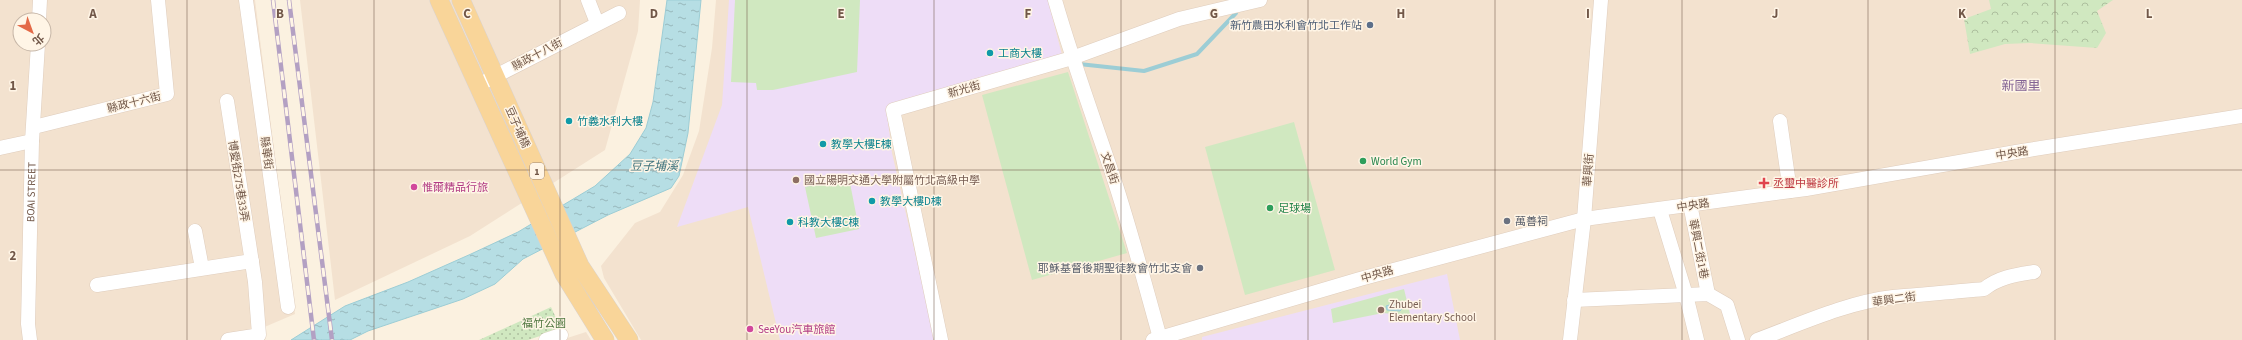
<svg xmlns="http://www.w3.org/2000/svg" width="2242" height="340" viewBox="0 0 2242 340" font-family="'Source Sans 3','Noto Sans TC',sans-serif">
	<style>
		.residential { fill: #f3e2cf; fill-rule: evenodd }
		.education { fill: #eeddf7 }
		.green { fill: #d0e8c0 }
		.forest { fill: url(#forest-crowns) }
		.park { fill: url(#park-dots) }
		.water { fill: url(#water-ripples); stroke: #9ccdd5 }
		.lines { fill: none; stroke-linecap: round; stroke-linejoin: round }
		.stream { stroke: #9ccdd5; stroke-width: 4 }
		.minor-casing { stroke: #dfcdbd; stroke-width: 15 }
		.major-casing { stroke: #dad3cf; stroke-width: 19 }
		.minor { stroke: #fff; stroke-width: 14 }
		.major { stroke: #f9d599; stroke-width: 18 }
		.rail-casing { stroke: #b3a0c3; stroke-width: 4.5 }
		.rail { stroke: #fff5e6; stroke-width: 3; stroke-dasharray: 9; stroke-linecap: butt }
		.grid { fill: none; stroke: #715748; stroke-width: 1; stroke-opacity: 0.55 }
		.service-dot { fill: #5c6f8a; stroke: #fff5e6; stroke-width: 1.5 }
		.culture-dot { fill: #0f9aa8; stroke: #fff5e6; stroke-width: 1.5 }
		.leisure-dot { fill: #2e9e5b; stroke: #fff5e6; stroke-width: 1.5 }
		.education-dot { fill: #8d6e63; stroke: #fff5e6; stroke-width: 1.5 }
		.health-dot { fill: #e0444e; stroke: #fff5e6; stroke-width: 1.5 }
		.hotel-dot { fill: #d1479c; stroke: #fff5e6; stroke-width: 1.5 }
		.worship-dot { fill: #6b7280; stroke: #fff5e6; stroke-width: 1.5 }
		.labels { text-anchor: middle; stroke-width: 3; stroke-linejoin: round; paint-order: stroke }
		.shield { fill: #fff5e6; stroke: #9c8677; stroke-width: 1 }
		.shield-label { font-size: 10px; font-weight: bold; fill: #715748 }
		.service-label { font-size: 11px; fill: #4e5e75; stroke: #fff5e6; text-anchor: end }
		.culture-label { font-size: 11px; fill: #0d838f; stroke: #fff5e6; text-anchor: start }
		.street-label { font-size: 11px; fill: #715748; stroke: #fff5e6 }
		.leisure-label { font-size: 11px; fill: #27864d; stroke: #fff5e6; text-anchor: start }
		.education-label { font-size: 11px; fill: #785e54; stroke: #fff5e6; text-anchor: start }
		.health-label { font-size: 11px; fill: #be3a42; stroke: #fff5e6; text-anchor: start }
		.hotel-label { font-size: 11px; fill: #b23c85; stroke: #fff5e6; text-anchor: start }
		.worship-label { font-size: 11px; fill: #5b616d; stroke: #fff5e6; text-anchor: start }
		.park-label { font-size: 11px; fill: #517841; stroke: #fff5e6 }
		.water-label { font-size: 12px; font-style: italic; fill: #40747e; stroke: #fff5e6 }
		.quarter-label { font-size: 13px; fill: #846495; stroke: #fff5e6 }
		.grid-label { font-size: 13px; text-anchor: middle; font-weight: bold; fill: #715748; stroke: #fff5e6; stroke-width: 3; stroke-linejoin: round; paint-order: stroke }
	</style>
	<defs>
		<pattern id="forest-crowns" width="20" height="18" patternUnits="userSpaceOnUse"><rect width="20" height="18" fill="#d0e8c0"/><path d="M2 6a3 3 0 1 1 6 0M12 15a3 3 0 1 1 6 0" fill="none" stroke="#adbf9e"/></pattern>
		<pattern id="park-dots" width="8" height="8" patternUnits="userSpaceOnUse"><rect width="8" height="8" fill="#d0e8c0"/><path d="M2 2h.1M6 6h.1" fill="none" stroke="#adbf9e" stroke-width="1.8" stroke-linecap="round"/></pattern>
		<pattern id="water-ripples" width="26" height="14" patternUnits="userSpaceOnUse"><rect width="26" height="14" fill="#b6dee4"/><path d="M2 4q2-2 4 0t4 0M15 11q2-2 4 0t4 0" fill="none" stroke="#98b7bb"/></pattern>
	</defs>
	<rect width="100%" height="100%" fill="#fbf1e0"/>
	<path class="residential" d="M0 0H255L295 314 234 340H0ZM20 20H44V44H20Z
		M300 0H640L638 31 605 150 470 236 335 300Z
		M716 0H2242V340H641L604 278 601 266 635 223 660 212 683 175 699 131 712 48Z
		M586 332 591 340H561Z"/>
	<path class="education" d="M729 0H1048L1062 55 886 107 892 153 935 340H780L748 207 677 227 722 105Z
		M1447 274 1460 340H1202V337Z"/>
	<path class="green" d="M735 0H860L857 72 773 90H757L756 83 731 82Z
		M1068 72 1127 253 1032 280 982 95Z
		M1294 122 1335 270 1245 295 1205 147Z
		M849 178 859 229 816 238 805 187Z
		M1404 289 1412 322 1402 315 1383 313 1333 323 1331 309Z"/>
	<path class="forest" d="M1989 0H2113L2097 11 2106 33 2097 48 2030 43 2005 44 1970 54 1964 19 1991 9Z"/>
	<path class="park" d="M551 307 561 329 528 340H479Z"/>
	<path class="water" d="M667 0H701L688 133 679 176 671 188 608 215 523 259 495 284 463 299 368 331 350 340H291L345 306 408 282 471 254 518 232 595 186 630 154 646 128 653 102Z
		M1400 302 1403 307 1400 311 1387 310 1386 306Z"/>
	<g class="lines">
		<path class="stream" d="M1079 64 1144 71 1197 54 1236 13"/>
		<defs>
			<g id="minor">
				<path d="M246 0 288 307"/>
				<path d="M588 0 597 23"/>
				<path d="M1055 0C1071 56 1091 111 1110 167 1129 223 1144 281 1160 338"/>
				<path d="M39 20 40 0"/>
				<path d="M486 81 619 13"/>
				<path d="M227 101 255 282 259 335 228 340"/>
				<path d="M1780 121 1790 191"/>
				<path d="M34 127 167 94 158 0"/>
				<path d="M0 148 32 141"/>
				<path d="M1690 204 1708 294"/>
				<path d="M1660 210 1686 295 1697 340"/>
				<path d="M195 231 202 268"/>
				<path d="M97 285 252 261"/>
				<path d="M1574 300 1708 294 1727 305 1738 340"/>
				<path id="s1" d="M30 340 28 324 32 141 38 44"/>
				<path d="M546 340 561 335"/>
				<path d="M941 340 893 110 1072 58 1179 19 1260 0"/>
				<path d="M1153 340 1360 279 1584 219 1806 189 2016 152 2242 116"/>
				<path d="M1570 340 1584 219 1601 0"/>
				<path d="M1757 340C1800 324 1848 302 1893 297 1924 294 1954 292 1984 289 1999 277 2015 275 2034 272"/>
			</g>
			<path id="major" d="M439 0 564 274 605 340
				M461 0 580 266 629 340"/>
		</defs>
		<use href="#minor" class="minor-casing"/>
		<use href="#major" class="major-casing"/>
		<use href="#minor" class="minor"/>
		<use href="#major" class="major"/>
		<defs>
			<path id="rail" d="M273 0 314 340
				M289 0 332 340"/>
		</defs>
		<use href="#rail" class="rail-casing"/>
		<use href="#rail" class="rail"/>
	</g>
	<path class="grid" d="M187 0V340M374 0V340M560 0V340M747 0V340M934 0V340M1121 0V340M1308 0V340M1495 0V340M1682 0V340M1868 0V340M2055 0V340M0 170H2242"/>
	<circle class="service-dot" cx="1370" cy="25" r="4"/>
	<g class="culture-dot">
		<circle cx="990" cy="53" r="4"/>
		<circle cx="569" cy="121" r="4"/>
		<circle cx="823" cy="144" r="4"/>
		<circle cx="872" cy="201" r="4"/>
		<circle cx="790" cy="222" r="4"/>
	</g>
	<g class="leisure-dot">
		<circle cx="1363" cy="161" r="4"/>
		<circle cx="1270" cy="208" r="4"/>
	</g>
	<g class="education-dot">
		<circle cx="796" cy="180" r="4"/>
		<circle cx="1381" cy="310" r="4"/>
	</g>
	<path class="health-dot" d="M1762 177h4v4h4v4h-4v4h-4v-4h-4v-4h4z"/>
	<g class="hotel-dot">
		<circle cx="414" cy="187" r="4"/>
		<circle cx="750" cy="329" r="4"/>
	</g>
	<g class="worship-dot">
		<circle cx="1507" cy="221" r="4"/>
		<circle cx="1200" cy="268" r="4"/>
	</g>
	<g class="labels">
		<rect class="shield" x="530" y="163" width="14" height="16" rx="3"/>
		<g class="shield-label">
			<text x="537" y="175">1</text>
		</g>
		<g class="service-label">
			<text x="1362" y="29">新竹農田水利會竹北工作站</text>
		</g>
		<g class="culture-label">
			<text x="998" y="57">工商大樓</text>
			<text x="577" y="125">竹義水利大樓</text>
			<text x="831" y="148">教學大樓E棟</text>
			<text x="880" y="205">教學大樓D棟</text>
			<text x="798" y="226">科教大樓C棟</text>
		</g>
		<g class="street-label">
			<text transform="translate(537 54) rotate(-28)" y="4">縣政十八街</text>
			<text transform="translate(964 89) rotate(-16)" y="4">新光街</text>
			<text transform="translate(134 102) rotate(-14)" y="4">縣政十六街</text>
			<text transform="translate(518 127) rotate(66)" y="4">豆子埔橋</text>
			<text transform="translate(267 153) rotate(82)" y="4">縣華街</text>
			<text transform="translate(2012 153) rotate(-9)" y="4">中央路</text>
			<text transform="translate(1110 168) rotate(72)" y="4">文昌街</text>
			<text transform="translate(1588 170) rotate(-86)" y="4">華興街</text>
			<text transform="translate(239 181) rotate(81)" y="4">博愛街275巷33弄</text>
			<text dy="4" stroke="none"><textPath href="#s1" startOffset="148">BOAI STREET</textPath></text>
			<text transform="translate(1693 205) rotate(-9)" y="4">中央路</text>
			<text transform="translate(1699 249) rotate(79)" y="4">華興二街1巷</text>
			<text transform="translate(1377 274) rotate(-16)" y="4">中央路</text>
			<text transform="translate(1894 299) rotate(-8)" y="4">華興二街</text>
		</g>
		<g class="leisure-label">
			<text x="1371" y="165">World Gym</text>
			<text x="1278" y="212">足球場</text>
		</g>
		<g class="education-label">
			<text x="804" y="184">國立陽明交通大學附屬竹北高級中學</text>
			<text x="1389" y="308">Zhubei<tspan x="1389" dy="13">Elementary School</tspan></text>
		</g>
		<g class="health-label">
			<text x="1773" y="187">丞璽中醫診所</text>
		</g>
		<g class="hotel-label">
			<text x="422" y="191">惟爾精品行旅</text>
			<text x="758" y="333">SeeYou汽車旅館</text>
		</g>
		<g class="worship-label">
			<text x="1515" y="225">萬善祠</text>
			<text x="1192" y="272" text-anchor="end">耶穌基督後期聖徒教會竹北支會</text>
		</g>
		<g class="park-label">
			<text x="544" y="327">福竹公園</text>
		</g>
		<g class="water-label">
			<text x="654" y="170">豆子埔溪</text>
		</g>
		<g class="quarter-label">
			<text x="2021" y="90">新國里</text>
		</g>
	</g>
	<g class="grid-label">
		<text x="93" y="18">A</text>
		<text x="280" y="18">B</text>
		<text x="467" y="18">C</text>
		<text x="654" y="18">D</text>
		<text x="841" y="18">E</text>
		<text x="1028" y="18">F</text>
		<text x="1214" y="18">G</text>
		<text x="1401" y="18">H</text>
		<text x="1588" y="18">I</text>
		<text x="1775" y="18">J</text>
		<text x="1962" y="18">K</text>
		<text x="2149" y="18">L</text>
		<text x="13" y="90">1</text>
		<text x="13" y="260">2</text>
	</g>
	<g transform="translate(32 32) rotate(139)"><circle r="19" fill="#fff5e6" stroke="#c6b6a7"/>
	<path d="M0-3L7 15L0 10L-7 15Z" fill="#e36947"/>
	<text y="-6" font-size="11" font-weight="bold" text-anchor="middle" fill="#715748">北</text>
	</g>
</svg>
